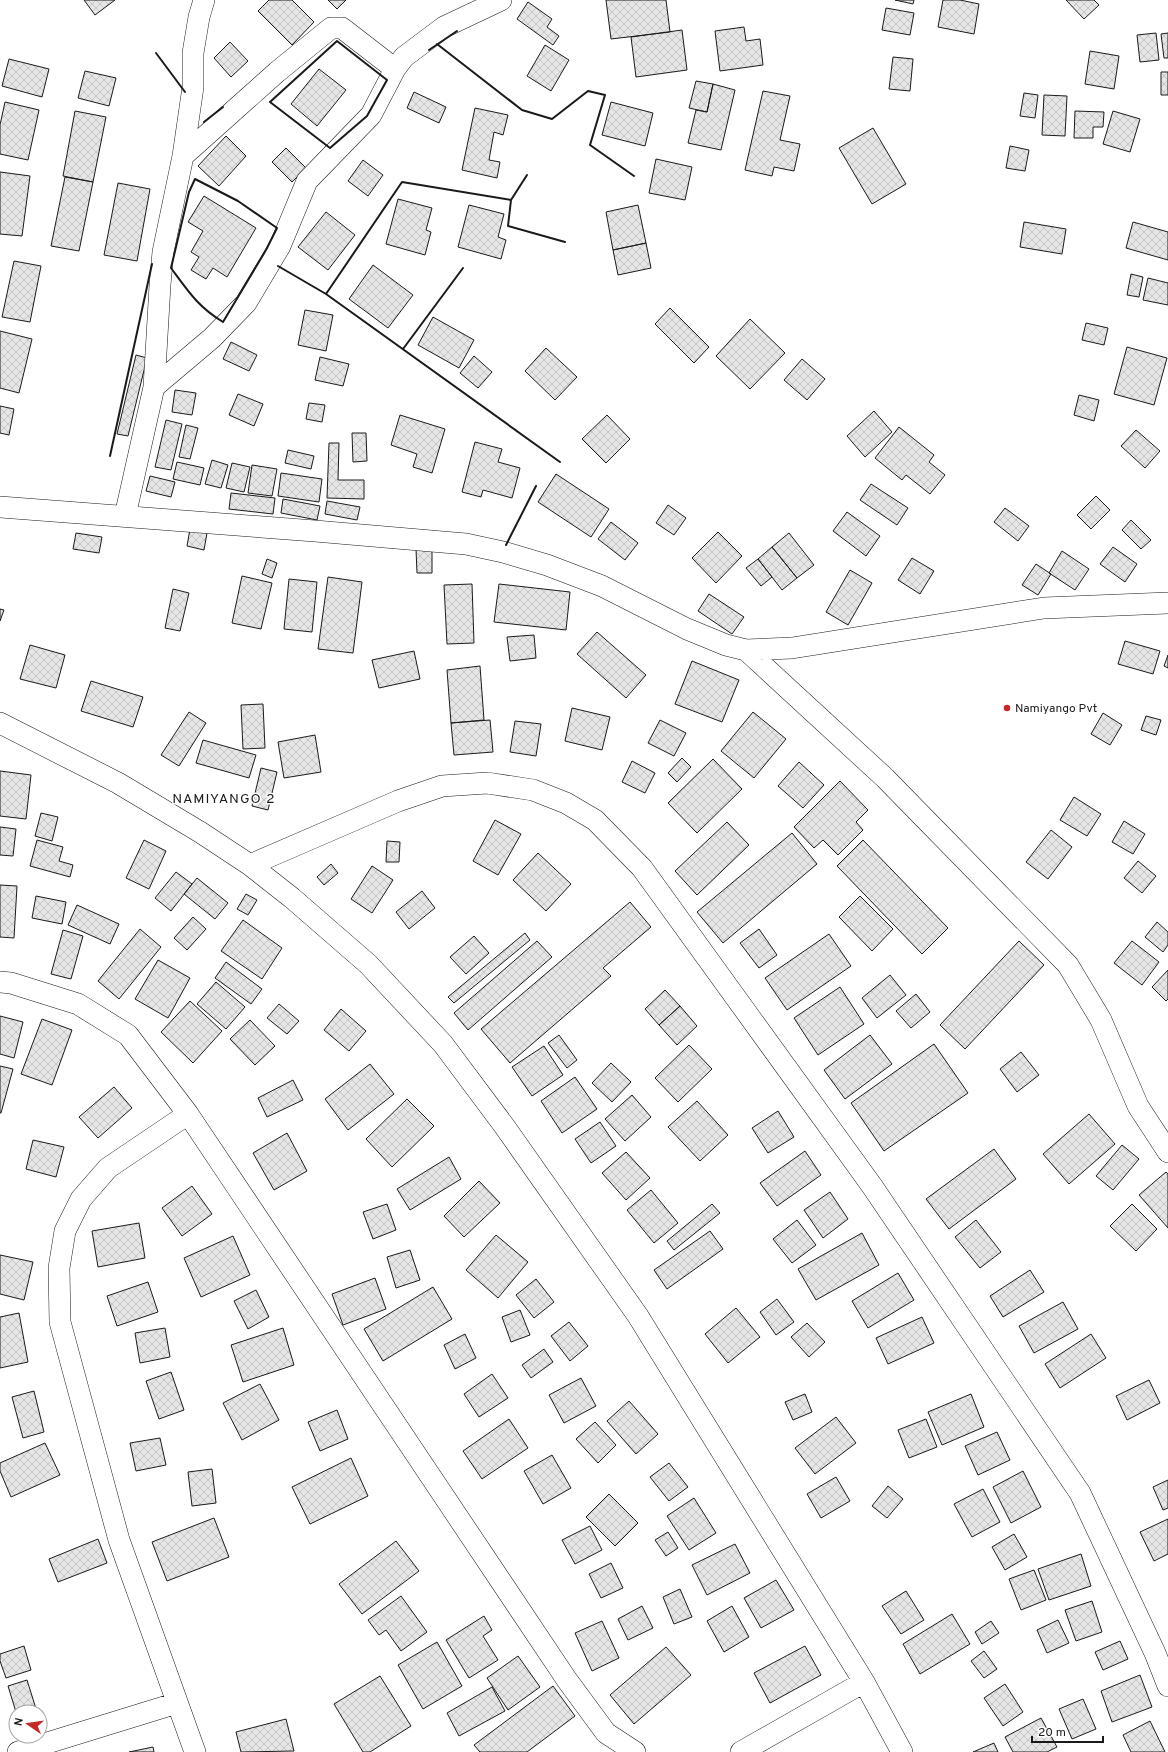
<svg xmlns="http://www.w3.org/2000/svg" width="1168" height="1752" viewBox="0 0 1168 1752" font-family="Overpass,sans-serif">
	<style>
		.building { fill: url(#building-cross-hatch); stroke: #1a1a1a }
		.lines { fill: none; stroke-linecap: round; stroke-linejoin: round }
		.minor-casing { stroke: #1a1a1a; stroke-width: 22 }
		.minor { stroke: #fff; stroke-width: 21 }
		.wall { stroke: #1a1a1a; stroke-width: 2 }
		.poi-dot { fill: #c62828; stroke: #fff; stroke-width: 1.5 }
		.labels { text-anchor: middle; stroke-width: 3; stroke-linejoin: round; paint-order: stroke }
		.poi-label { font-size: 12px; fill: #1a1a1a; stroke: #fff; text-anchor: start }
		.quarter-label { font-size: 14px; letter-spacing: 1px; fill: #1a1a1a; stroke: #fff }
	</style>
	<defs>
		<pattern id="building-cross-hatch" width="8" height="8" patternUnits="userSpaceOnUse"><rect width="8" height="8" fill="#e6e6e6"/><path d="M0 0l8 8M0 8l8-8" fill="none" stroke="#c5c5c5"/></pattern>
	</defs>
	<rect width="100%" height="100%" fill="#fff"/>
	<path class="building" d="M84 0H115L95 15Z
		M269 0H292L314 22 292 45 258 11Z
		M328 0H346L337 9Z
		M606 0H666L670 32 611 39Z
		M895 0H914L913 4Z
		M943 0H960L979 4 974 34 938 27Z
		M1066 0H1094L1099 5 1084 19Z
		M528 2 552 19 547 27 559 36 553 45 517 19Z
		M886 8 914 13 910 35 882 30Z
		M744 27 746 41 760 39 763 65 720 71 715 31Z
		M682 30 687 70 636 77 631 37Z
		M1156 33 1159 60 1140 62 1137 35Z
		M1168 33V58H1164L1161 34Z
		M230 42 248 61 231 77 214 58Z
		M545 45 569 60 551 91 527 76Z
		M1090 51 1119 56 1114 89 1085 84Z
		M893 57 913 59 910 91 889 89Z
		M9 59 49 69 42 97 2 86Z
		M319 69 346 90 317 126 291 104Z
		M85 71 116 78 109 106 78 98Z
		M1161 72H1168V95H1161Z
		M696 81 713 84 707 112 689 108Z
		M713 84 735 90 721 150 688 143 696 110 707 112Z
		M763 91 790 96 780 140 800 144 794 171 774 167 772 176 745 170Z
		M414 92 446 107 439 123 407 108Z
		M1024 93 1038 95 1035 118 1020 116Z
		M1044 95 1067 96 1065 136 1042 135Z
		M5 102 39 110 28 160 0 154V125Z
		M611 102 653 113 645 146 602 135Z
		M475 108 508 115 503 135 494 132 489 160 500 162 497 178 462 170Z
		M75 111 106 117 93 182 63 176Z
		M1075 111 1104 112 1103 127H1093V138H1074Z
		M1113 111 1140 119 1130 152 1103 144Z
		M873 128 906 184 872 204 839 148Z
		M226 136 246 156 219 186 198 166Z
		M1010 146 1029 150 1025 171 1006 168Z
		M286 148 306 168 292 182 272 162Z
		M656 159 692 167 685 200 649 193Z
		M363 160 383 175 368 196 348 181Z
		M0 172 30 176 22 236 0 234Z
		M65 177 93 182 79 251 51 246Z
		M118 183 150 189 137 261 104 255Z
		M204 196 256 228 227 277 213 268 206 279 191 270 199 257 191 252 203 231 188 222Z
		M398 199 432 208 426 230 431 232 425 255 386 244Z
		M469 205 504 214 498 237 506 240 501 259 458 247Z
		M638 205 646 243 613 250 606 212Z
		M326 212 355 235 328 270 298 247Z
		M1024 222 1066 229 1062 254 1020 247Z
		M1133 222 1168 232V260L1126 248Z
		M646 243 651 268 618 275 613 250Z
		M14 261 41 266 30 322 2 317Z
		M373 265 413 295 388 328 349 299Z
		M1131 274 1143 277 1139 297 1127 295Z
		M1148 278 1168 283V305L1143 300Z
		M670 308 709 347 694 363 655 324Z
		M305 310 333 315 326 351 298 345Z
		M433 317 474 340 459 368 418 345Z
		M750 319 785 353 750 389 716 356Z
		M1086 323 1108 328 1104 345 1082 340Z
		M0 331 32 339 19 393 0 388Z
		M231 342 257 355 249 371 223 359Z
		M1127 347 1167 358 1154 405 1114 394Z
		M546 348 577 377 555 400 525 371Z
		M136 355 147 358 128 436 117 434Z
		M474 356 492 372 478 388 460 373Z
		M320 357 349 364 343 386 315 380Z
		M802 359 825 379 807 400 784 380Z
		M175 390 196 393 192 415 172 412Z
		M238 394 263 404 254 426 229 415Z
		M1079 395 1099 400 1094 421 1074 415Z
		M309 403 325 405 322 422 306 419Z
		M0 406 14 409 9 435 0 433Z
		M874 411 892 432 865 457 847 436Z
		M400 415 445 429 432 473 413 467 417 454 391 445Z
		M607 415 630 439 606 463 582 439Z
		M166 420 182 424 171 470 155 467Z
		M186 425 198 428 190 459 179 457Z
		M899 427 934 455 929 462 945 475 930 494 906 475 902 480 875 458Z
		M1136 430 1160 451 1145 468 1121 446Z
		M352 433H366L367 461 353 462Z
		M475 442 502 449 498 462 520 468 512 498 483 490 481 497 462 492Z
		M329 443H339L338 480H364V499L327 498Z
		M288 450 314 456 311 469 285 463Z
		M212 460 228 465 221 488 205 484Z
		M177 462 204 468 200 485 173 479Z
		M232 463 250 467 244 492 226 488Z
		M252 465 277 469 272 496 248 493Z
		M281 473 322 479 319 502 278 496Z
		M556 474 609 509 591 537 538 502Z
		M150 476 175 482 171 497 146 491Z
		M871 484 908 508 897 525 860 500Z
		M231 493 275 498 273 514 229 509Z
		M1096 496 1110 510 1091 529 1077 515Z
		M283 499 320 506 317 520 281 513Z
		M327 501 360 507 357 520 325 514Z
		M668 505 686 518 674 535 656 523Z
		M1005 508 1029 526 1018 541 994 522Z
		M847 512 880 536 866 556 833 531Z
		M1131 520 1151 540 1141 549 1122 530Z
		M611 522 638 543 625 560 598 539Z
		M190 529 207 533 204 550 187 546Z
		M718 532 742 556 716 583 692 558Z
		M76 533 102 537 99 553 73 549Z
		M789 533 814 565 797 578 772 547Z
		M772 547 797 578 782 590 758 559Z
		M1113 547 1137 564 1125 582 1100 564Z
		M416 549 432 550V573H417Z
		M1062 551 1089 569 1075 590 1049 573Z
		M912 558 934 571 920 594 898 580Z
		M267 559 277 563 272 578 262 574Z
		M758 559 772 577 761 586 746 568Z
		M1036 564 1051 574 1038 595 1022 585Z
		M850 570 872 583 848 625 826 612Z
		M242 576 272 583 261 629 232 623Z
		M328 577 362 582 353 653 318 649Z
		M289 579 317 582 312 632 284 629Z
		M472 584 474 643 447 644 444 585Z
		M499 584 570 592 566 630 494 622Z
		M173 589 189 593 180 631 165 628Z
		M709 594 744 617 732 634 698 611Z
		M0 609 4 610 0 621Z
		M597 632 646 675 626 698 577 654Z
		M534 635 536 658 510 661 507 637Z
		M1125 641 1160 651 1153 674 1118 664Z
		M30 645 65 655 56 688 20 679Z
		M414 651 420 679 379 688 372 660Z
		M1168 655V668L1164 666Z
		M692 661 739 680 722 722 675 704Z
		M480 666 484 720 451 723 447 670Z
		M91 681 143 697 133 727 81 711Z
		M263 704 265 748 243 749 241 705Z
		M572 708 610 717 602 750 565 741Z
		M189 712 206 723 179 766 161 755Z
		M753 712 786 739 754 778 721 751Z
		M1103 713 1122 725 1110 745 1091 734Z
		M1146 716 1161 720 1156 735 1141 730Z
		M490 720 493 752 454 755 451 723Z
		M660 720 686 733 674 756 648 743Z
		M515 721 541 724 536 756 510 752Z
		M315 735 321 772 284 778 278 742Z
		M203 740 256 755 249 778 196 763Z
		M682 758 691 767 677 782 668 773Z
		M713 759 742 789 697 833 668 803Z
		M632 761 655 773 645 793 622 782Z
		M799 762 824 785 803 808 778 786Z
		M261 768 277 772 268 810 252 806Z
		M0 771 31 775 26 819 0 816Z
		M840 781 868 810 856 822 863 830 838 855 823 840 814 848 794 827Z
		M1074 797 1101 814 1087 836 1060 820Z
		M41 813 58 817 52 841 35 836Z
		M495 820 521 834 498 875 473 861Z
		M1124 821 1145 834 1133 854 1112 842Z
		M727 822 749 845 697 895 675 871Z
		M0 827 16 829 13 856 0 855Z
		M1051 830 1072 847 1048 879 1026 862Z
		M792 833 817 864 723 943 697 912Z
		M37 840 63 847 59 861 73 865 70 877 30 866Z
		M144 840 166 851 149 889 126 878Z
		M863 840 948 928 922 954 837 866Z
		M387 841 400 842 399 862H386Z
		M538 853 571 884 546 911 513 880Z
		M1138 861 1156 876 1142 893 1124 878Z
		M331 864 338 873 324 885 317 877Z
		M372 866 393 880 372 913 351 899Z
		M176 872 192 884 171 911 155 898Z
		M197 878 228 903 215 919 184 894Z
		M0 885 17 886 14 938 0 937Z
		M422 891 435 908 409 929 396 912Z
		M246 894 257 900 248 915 237 909Z
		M36 896 66 902 62 924 32 918Z
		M860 896 893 929 872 951 839 917Z
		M630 902 651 927 603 968 611 976 510 1063 481 1029Z
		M77 905 119 924 110 944 68 925Z
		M193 917 206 929 187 950 174 938Z
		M243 920 282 948 262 979 221 951Z
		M1157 922 1168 932V945L1163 952 1145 937Z
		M140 929 161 947 119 999 98 981Z
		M759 929 777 955 759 968 740 943Z
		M63 930 83 936 71 979 51 974Z
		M525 933 530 940 454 1003 448 997Z
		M829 934 851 966 787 1010 765 978Z
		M474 936 489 953 466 974 450 957Z
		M537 941 552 957 468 1030 454 1013Z
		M1019 941 1044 965 965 1049 940 1025Z
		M1132 941 1159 962 1142 985 1114 963Z
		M158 960 190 978 168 1018 135 999Z
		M226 962 262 989 251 1004 215 978Z
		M1168 970V999L1166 1001 1152 987Z
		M890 975 906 995 877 1018 862 998Z
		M216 982 245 1007 226 1029 197 1004Z
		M840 987 864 1024 818 1055 794 1018Z
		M665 990 680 1006 659 1025 645 1009Z
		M916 994 930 1012 911 1028 896 1011Z
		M190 1001 222 1031 193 1063 161 1032Z
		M279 1004 299 1021 287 1034 267 1018Z
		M680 1006 697 1026 677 1045 659 1025Z
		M341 1009 366 1031 349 1051 324 1030Z
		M0 1016 23 1022 14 1058 0 1054Z
		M42 1019 72 1030 52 1085 21 1074Z
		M250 1020 275 1046 255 1065 230 1039Z
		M559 1035 577 1060 567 1068 548 1043Z
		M870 1035 892 1064 845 1099 824 1070Z
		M934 1044 968 1093 884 1151 851 1103Z
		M689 1045 712 1069 678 1102 655 1078Z
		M544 1046 563 1075 532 1096 512 1067Z
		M1021 1052 1039 1075 1017 1092 1000 1069Z
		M611 1063 631 1082 612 1102 592 1083Z
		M370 1064 394 1094 348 1130 325 1099Z
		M0 1066 13 1069 1 1113H0Z
		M575 1077 597 1109 562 1133 541 1101Z
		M293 1080 303 1100 267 1117 258 1098Z
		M114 1087 132 1108 98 1138 79 1117Z
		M632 1095 651 1117 625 1141 605 1119Z
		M407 1099 434 1126 392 1167 366 1139Z
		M697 1101 728 1135 700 1161 668 1127Z
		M778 1111 794 1137 768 1153 752 1128Z
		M1089 1114 1115 1144 1069 1184 1043 1154Z
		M600 1122 616 1146 591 1163 575 1139Z
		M287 1133 307 1171 274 1190 253 1153Z
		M33 1140 64 1147 56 1177 26 1169Z
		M1122 1145 1139 1159 1113 1190 1096 1176Z
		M994 1149 1016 1179 949 1229 926 1199Z
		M805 1151 821 1175 777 1206 760 1183Z
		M626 1152 650 1178 626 1200 602 1173Z
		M449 1157 461 1179 410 1210 397 1189Z
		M1166 1172 1168 1174V1228L1139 1195Z
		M479 1181 500 1203 464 1237 444 1216Z
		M192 1186 212 1214 182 1236 162 1208Z
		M651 1190 678 1223 654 1243 627 1210Z
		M830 1192 848 1219 823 1238 804 1210Z
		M387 1204 396 1230 373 1239 363 1212Z
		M712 1204 720 1213 674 1250 667 1241Z
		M1132 1204 1157 1229 1136 1251 1110 1226Z
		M797 1220 816 1245 792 1263 773 1239Z
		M976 1220 1001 1252 980 1268 955 1237Z
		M139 1223 145 1258 98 1267 92 1231Z
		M710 1231 723 1249 667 1289 654 1270Z
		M862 1233 879 1265 816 1300 798 1269Z
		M496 1235 528 1262 498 1298 466 1270Z
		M233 1236 250 1275 201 1297 184 1258Z
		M410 1250 420 1280 396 1288 387 1257Z
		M0 1255 33 1262 24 1300 0 1294Z
		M1030 1270 1044 1292 1003 1317 990 1296Z
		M898 1273 914 1300 868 1328 852 1301Z
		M375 1278 386 1309 343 1325 332 1294Z
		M536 1279 554 1302 534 1318 516 1295Z
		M148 1282 158 1312 117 1326 107 1296Z
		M433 1287 452 1319 383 1361 364 1329Z
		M256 1290 269 1317 248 1329 234 1301Z
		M777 1299 794 1322 776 1335 760 1312Z
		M1063 1302 1078 1329 1034 1353 1019 1326Z
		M736 1308 760 1337 728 1363 705 1334Z
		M520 1310 530 1335 511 1342 502 1317Z
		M19 1313 28 1362 0 1368V1317Z
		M922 1317 934 1343 888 1364 876 1338Z
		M569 1322 588 1346 570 1361 551 1336Z
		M807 1323 825 1342 809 1357 791 1337Z
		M165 1328 170 1357 140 1363 135 1333Z
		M283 1328 294 1365 243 1382 231 1345Z
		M465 1334 476 1358 455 1369 444 1345Z
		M1091 1334 1106 1358 1060 1388 1045 1364Z
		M544 1349 553 1362 531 1378 522 1365Z
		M171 1372 184 1410 159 1419 146 1381Z
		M492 1374 508 1398 479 1417 464 1394Z
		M581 1378 596 1406 564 1423 549 1395Z
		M1149 1380 1160 1403 1127 1420 1116 1396Z
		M260 1384 279 1420 242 1440 223 1403Z
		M34 1391 44 1432 23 1438 12 1397Z
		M805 1394 812 1412 793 1420 785 1402Z
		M971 1394 984 1427 942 1445 928 1412Z
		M629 1401 658 1434 636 1454 607 1421Z
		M337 1410 348 1439 320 1451 308 1422Z
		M836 1417 856 1443 815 1474 795 1448Z
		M509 1419 528 1448 482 1479 463 1451Z
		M926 1419 937 1447 909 1458 898 1430Z
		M595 1422 616 1445 598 1463 576 1439Z
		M997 1432 1010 1460 978 1475 965 1446Z
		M160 1438 166 1465 136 1471 130 1443Z
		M45 1443 60 1475 11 1497 0 1471V1463Z
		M552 1455 571 1488 543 1504 524 1471Z
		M351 1458 368 1496 310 1524 292 1487Z
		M669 1463 688 1487 669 1501 650 1477Z
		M212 1469 216 1503 192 1506 188 1472Z
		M1023 1471 1041 1507 1011 1523 993 1487Z
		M836 1477 850 1501 821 1518 807 1494Z
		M1168 1480V1508L1163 1510 1153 1487Z
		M888 1486 903 1499 887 1518 872 1506Z
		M983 1489 1000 1522 972 1537 954 1504Z
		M609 1494 638 1523 615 1546 586 1517Z
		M694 1498 716 1533 689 1550 667 1516Z
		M214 1518 229 1557 167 1581 152 1542Z
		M1168 1519V1554L1154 1561 1140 1532Z
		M590 1526 602 1550 575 1564 562 1540Z
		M668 1532 678 1548 666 1556 655 1540Z
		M1014 1534 1027 1557 1005 1570 992 1547Z
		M98 1539 107 1563 58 1582 49 1559Z
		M396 1541 419 1571 362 1614 339 1584Z
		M735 1544 750 1573 707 1595 692 1565Z
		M1081 1554 1091 1586 1049 1600 1038 1569Z
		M611 1563 623 1588 601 1598 589 1574Z
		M1034 1570 1046 1600 1021 1610 1009 1579Z
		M776 1580 794 1610 761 1628 744 1598Z
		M680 1589 692 1617 674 1624 663 1597Z
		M906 1591 924 1620 901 1634 882 1606Z
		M401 1596 427 1632 401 1651 386 1630 379 1635 368 1620Z
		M1092 1601 1102 1632 1076 1641 1065 1610Z
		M642 1606 653 1628 628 1640 618 1619Z
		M732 1606 749 1637 724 1652 707 1621Z
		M952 1614 970 1644 920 1674 903 1644Z
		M484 1616 492 1630 483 1636 498 1660 469 1678 446 1640Z
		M1058 1620 1069 1643 1047 1653 1037 1630Z
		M602 1621 619 1658 592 1671 575 1633Z
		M991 1621 999 1633 982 1644 975 1632Z
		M1120 1641 1128 1659 1103 1670 1095 1652Z
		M437 1642 462 1686 423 1709 398 1665Z
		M24 1646 31 1670 6 1678 0 1661V1654Z
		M805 1646 821 1675 770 1703 754 1673Z
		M666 1647 691 1675 634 1724 610 1695Z
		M984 1651 997 1669 984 1678 971 1661Z
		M518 1656 540 1687 508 1710 487 1678Z
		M1140 1675 1152 1707 1112 1722 1101 1691Z
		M380 1676 411 1726 370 1752H363L334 1704Z
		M27 1680 37 1712H16L8 1686Z
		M1005 1684 1023 1712 1003 1726 984 1698Z
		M553 1686 575 1716 527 1752H480L474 1745Z
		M492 1687 505 1711 459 1736 447 1713Z
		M1083 1699 1096 1729 1072 1739 1059 1709Z
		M1041 1718 1057 1747 1047 1752H1013L1005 1737Z
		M286 1719 294 1751 241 1752 236 1732Z
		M1150 1721 1165 1752H1131L1123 1735Z
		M994 1743 998 1752H973Z
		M153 1747 154 1752H129Z"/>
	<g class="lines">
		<defs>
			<path id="minor" d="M183 156 193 87V53L199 17 204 0
				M154 387 160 285 163 252 183 156 277 72 331 28H342L395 69
				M0 507 315 531 466 544 503 552 547 565 602 586 687 629 726 645 746 650 792 648 1044 608 1168 603
				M125 516 154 387 212 338 246 303 280 246 307 181 371 115 395 69 404 57 444 27 501 0
				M746 650 885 778 1068 965 1101 1020 1138 1106 1168 1152
				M0 723 118 783 200 832 250 865 292 898 368 964 443 1044 505 1127 638 1316 864 1682 902 1752
				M250 865 398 801 442 786 487 783 533 790 566 803 595 820 642 868 872 1186 1080 1493 1155 1653 1168 1686
				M0 982 11 983 78 1004 128 1035 188 1114 108 1168 81 1199 65 1231 59 1268 60 1322 119 1540 195 1752
				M188 1114 567 1680 606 1733 635 1752
				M18 1752 177 1703
				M741 1752 864 1682"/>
		</defs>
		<use href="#minor" class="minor-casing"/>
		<use href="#minor" class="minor"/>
		<path class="wall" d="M337 41 387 80 367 116 330 148 270 102Z
			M437 44 522 110 552 119 588 91 605 95 590 145 634 176
			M429 50 457 31
			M156 53 185 92
			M204 122 223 107
			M195 179 238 201 277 228 266 250 223 322C198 307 188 291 171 268L189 192Z
			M511 200 508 226 565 242
			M278 266 326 294 560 462
			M326 294 402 182 511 200 527 175
			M403 349 463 268
			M110 456 152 264
			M506 545 536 486"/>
	</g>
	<circle class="poi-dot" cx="1007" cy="708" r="4"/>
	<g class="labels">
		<g class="poi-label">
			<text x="1015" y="712">Namiyango Pvt</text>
		</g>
		<g class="quarter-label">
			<text x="224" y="803">NAMIYANGO 2</text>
		</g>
	</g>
	<g transform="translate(28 1724) rotate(283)"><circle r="19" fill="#ffffff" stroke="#a3a3a3"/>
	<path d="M0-3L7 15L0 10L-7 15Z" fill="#c62828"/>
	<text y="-6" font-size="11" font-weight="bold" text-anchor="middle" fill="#1a1a1a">N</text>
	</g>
	<path d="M1032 1736v6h71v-6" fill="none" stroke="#1a1a1a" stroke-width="2"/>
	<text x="1038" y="1736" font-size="12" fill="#1a1a1a" stroke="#ffffff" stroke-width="3" paint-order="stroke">20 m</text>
</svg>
